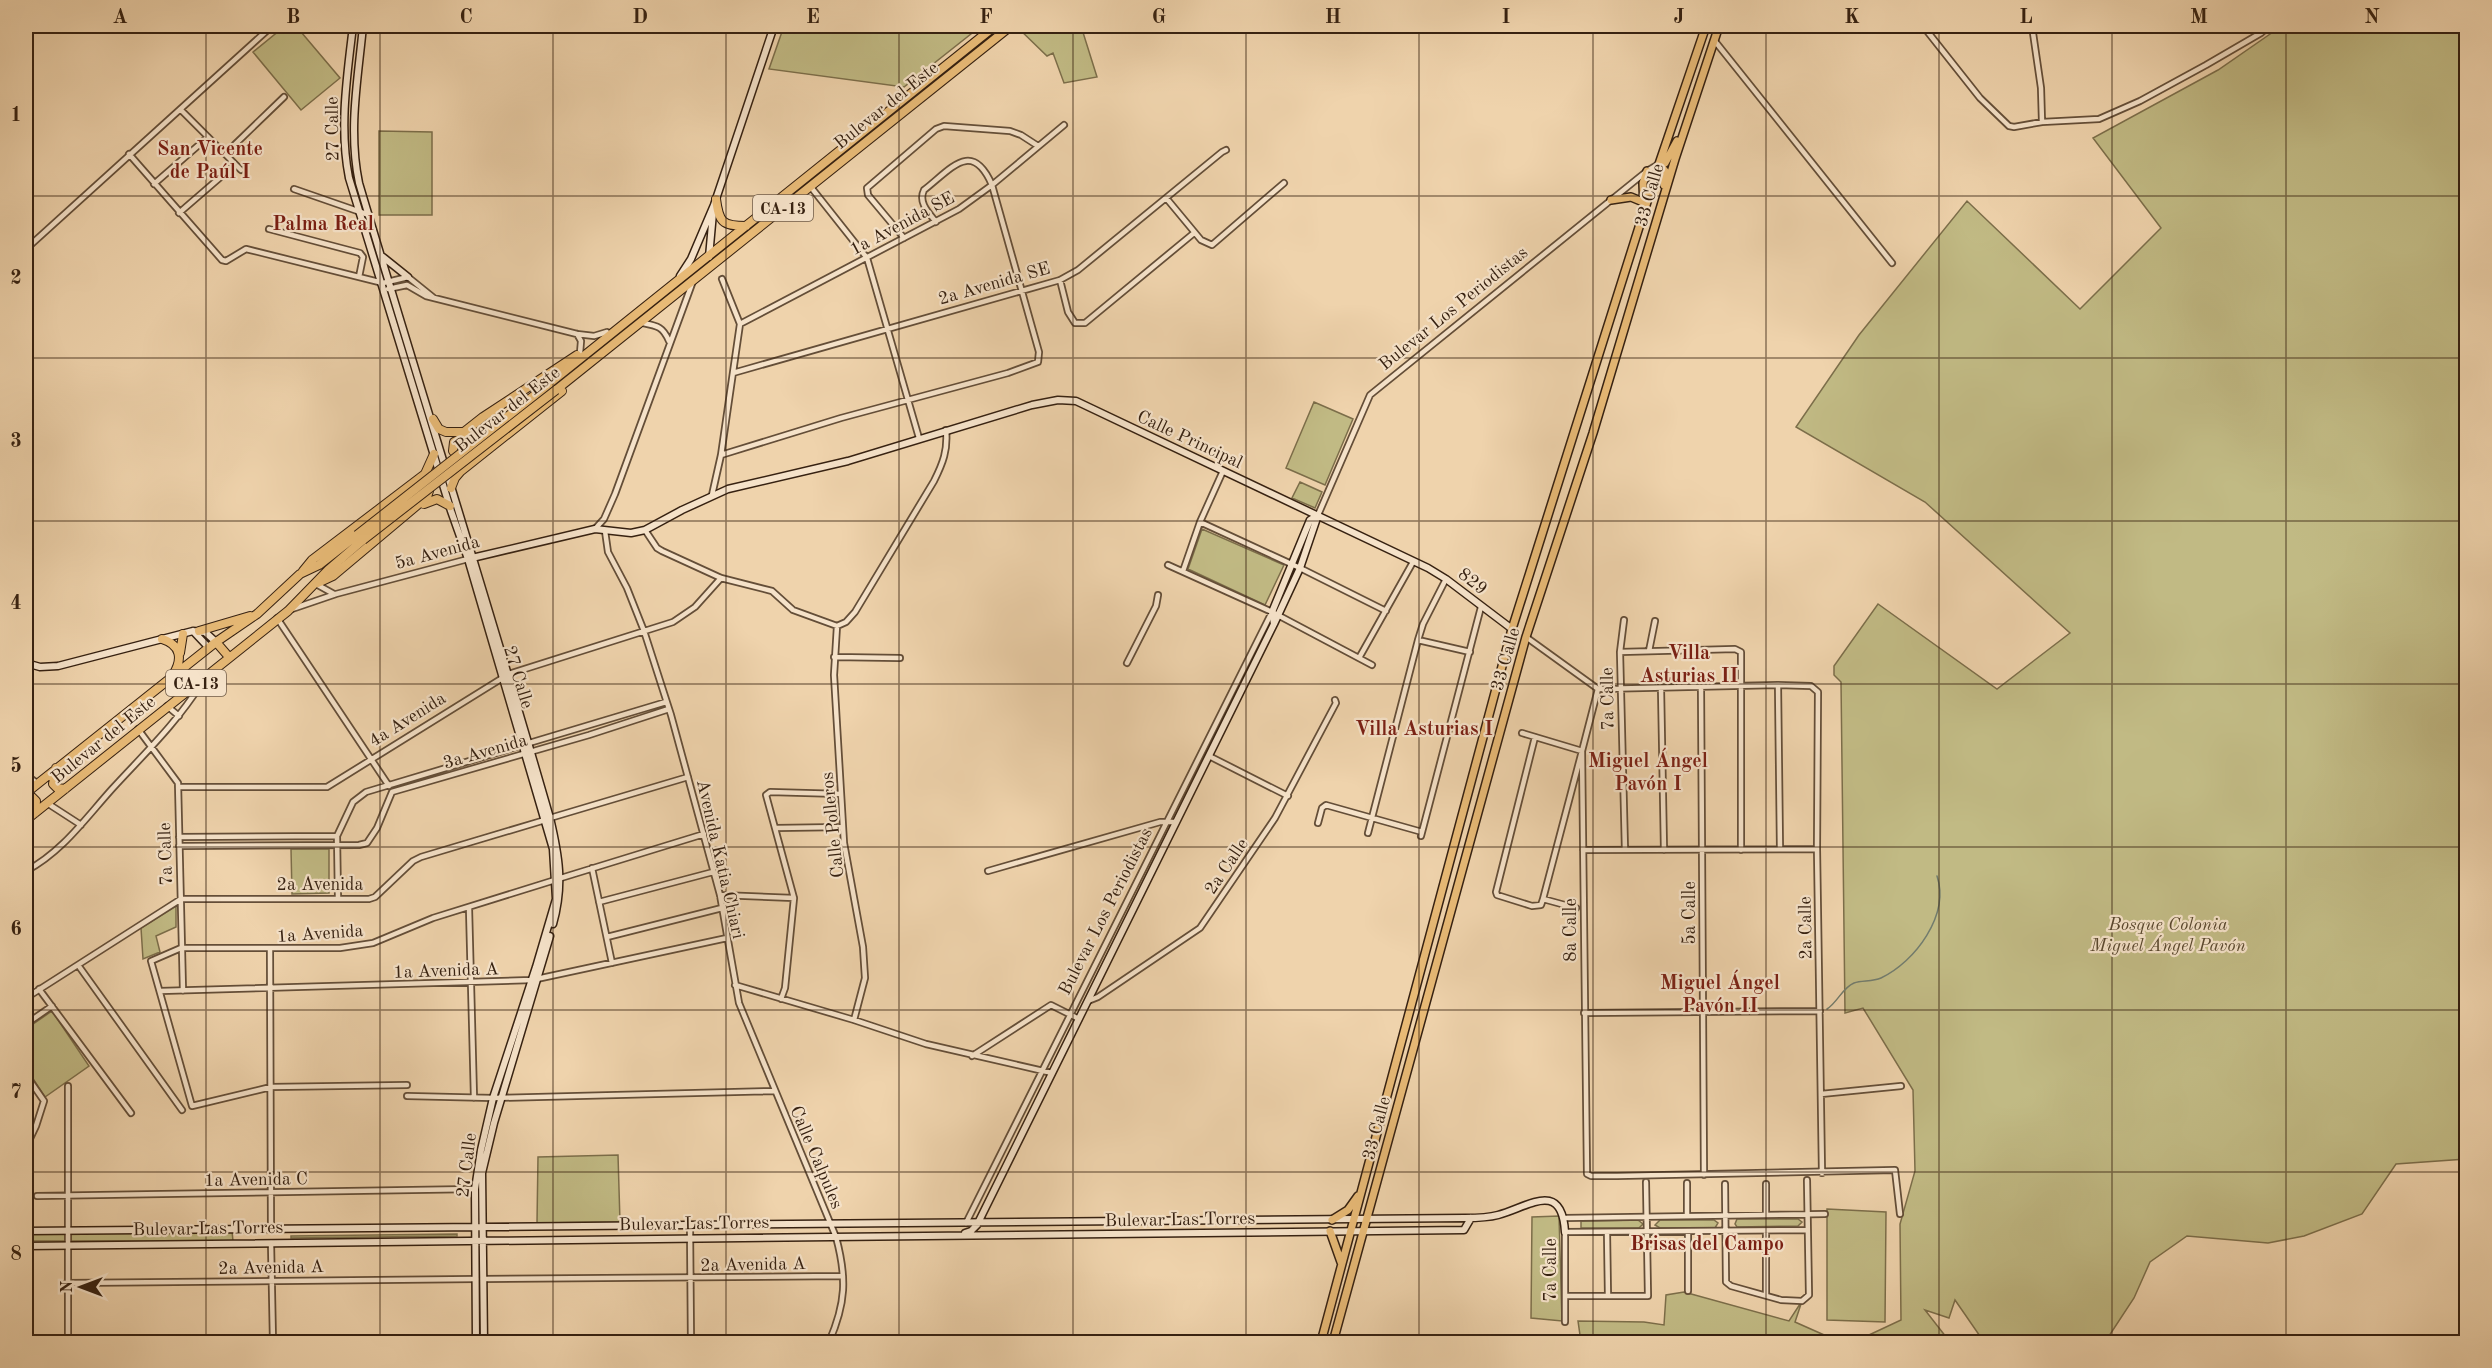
<svg xmlns="http://www.w3.org/2000/svg" width="2492" height="1368" viewBox="0 0 2492 1368" font-family="'Old Standard TT',serif">
	<style>
		.green { fill: #c1ba84; stroke: #7c6e4a; stroke-width: 1.5 }
		.lines { fill: none; stroke-linecap: round; stroke-linejoin: round }
		.stream { stroke: #727c6d; stroke-width: 1.5 }
		.street-casing { stroke: #644e38; stroke-width: 8 }
		.secondary-casing { stroke: #362111; stroke-width: 9 }
		.primary-casing { stroke: #362111; stroke-width: 10 }
		.highway-casing { stroke: #362111; stroke-width: 10 }
		.street { stroke: #f5e2c9; stroke-width: 4.5 }
		.secondary { stroke: #f5e2c9; stroke-width: 6 }
		.primary { stroke: #e8ba76; stroke-width: 7 }
		.highway { stroke: #e8ba76; stroke-width: 8 }
		.highway-bridge-casing { stroke: #362111; stroke-width: 10; stroke-linecap: butt }
		.highway-bridge { stroke: #e8ba76; stroke-width: 8 }
		.grid { fill: none; stroke: #362111; stroke-width: 1.5; stroke-opacity: 0.55 }
		.labels { text-anchor: middle; stroke-width: 4.5; stroke-linejoin: round; paint-order: stroke }
		.shield { fill: #f5e2c9; stroke: #6f5b48; stroke-width: 1.5 }
		.shield-label { font-size: 16px; font-weight: bold; fill: #362111 }
		.street-label { font-size: 18px; fill: #362111; stroke: #f5e2c9 }
		.park-label { font-size: 18px; font-style: italic; fill: #59472e; stroke: #f5e2c9 }
		.neighbourhood-label { font-size: 20px; font-weight: bold; fill: #7a1f14; stroke: #f5e2c9 }
		.neatline { fill: none; stroke: #362111; stroke-width: 2 }
		.grid-label { font-size: 20px; text-anchor: middle; font-weight: bold; fill: #362111 }
	</style>
	<rect width="100%" height="100%" fill="#efd3ac"/>
	<filter id="stains"><feTurbulence type="fractalNoise" baseFrequency=".00333" numOctaves="4"/><feColorMatrix values="0 0 0 0 .2 0 0 0 0 .09 0 0 0 0 .02 0 0 0 .5 -.17"/></filter>
	<radialGradient id="worn" r=".72"><stop offset=".6" stop-color="#630" stop-opacity="0"/><stop offset="1" stop-color="#630" stop-opacity=".3"/></radialGradient>
	<path class="green" d="M285 26H296L340 78 301 110 253 52Z
		M784 26H981L904 87 769 69Z
		M1016 26H1081L1097 77 1064 83 1053 53 1047 56Z
		M2279 26H2466V1159L2396 1164 2362 1214 2304 1236 2268 1243 2187 1236 2150 1262 2134 1298 2109 1336 2065 1342H1984L1955 1300 1949 1318 1925 1310 1950 1342H1854L1901 1320 1900 1224 1915 1171 1913 1090 1863 1008 1845 1013 1841 682 1834 675V666L1878 604 1997 689 2070 633 1925 502 1796 427 1859 335 1967 201 2080 309 2161 228 2093 138 2218 70 2273 32Z
		M379 131 432 132V215H379Z
		M1314 402 1353 419 1325 485 1286 468Z
		M1300 482 1322 492 1315 508 1292 498Z
		M1202 529 1284 565 1265 605 1188 569Z
		M291 849H329V893L292 894Z
		M176 906V927L156 936 160 952 143 959 141 928Z
		M52 1011 89 1066 45 1097 26 1068V1029Z
		M618 1155 620 1222 537 1223 538 1157Z
		M1827 1209 1886 1212 1885 1322 1827 1320Z
		M1559 1216 1562 1321 1531 1318 1532 1217Z
		M1737 1219H1798L1802 1222 1798 1226 1737 1227 1735 1224Z
		M1638 1220 1643 1224 1639 1228H1581V1221Z
		M1660 1220H1714L1718 1223 1715 1228H1660L1655 1225Z
		M232 1231 233 1241H26V1234Z
		M457 1234V1236L291 1238V1236Z
		M1684 1292 1789 1321 1802 1301 1795 1322 1840 1342H1581L1578 1321 1644 1322 1664 1325 1666 1295Z"/>
	<g class="lines">
		<path class="stream" d="M1827 1009C1838 1002 1842 988 1854 983 1862 980 1872 982 1881 978 1915 962 1950 915 1937 876"/>
		<defs>
			<path id="street" d="M1923 26 1980 98 2009 126 2014 127 2042 122 2099 119 2140 101 2206 65 2261 33 2269 26
				M2032 26 2041 88 2042 122
				M1714 40 1892 263
				M181 110 241 170
				M129 154 222 260 226 261 246 249 383 283 408 277 434 298
				M225 154 284 97
				M154 184 208 137
				M810 186 867 258 919 438
				M294 189 369 215
				M1167 199 1201 240 1212 245 1284 183
				M179 213 231 168
				M269 229 360 253 363 257 359 277
				M904 238 868 195 867 188 936 129 944 126 1010 131 1021 135 1038 146
				M26 249 272 26
				M1060 280 1068 312 1075 323H1085L1194 233
				M388 289 407 285 426 296 577 334 594 336 607 332
				M643 323C658 326 663 327 669 341
				M740 324 959 209 992 185 1064 125
				M577 334 581 341 580 353
				M733 373 1060 280 1078 270 1222 152 1226 150
				M721 455 841 418 1008 373 1038 362 1039 352 992 185C972 139 951 169 924 190 918 202 928 212 936 222
				M712 495 721 455 740 324 722 279
				M1318 515 1370 395 1647 171 1659 164
				M1200 522 1300 568 1386 611
				M595 529 604 519 615 494 693 281
				M645 530 657 548 662 551 721 578 772 591 793 610 837 626 846 622 855 612 934 481C943 463 948 450 946 430
				M605 531 608 552 627 588 644 631 671 715 720 895 739 1003 836 1237C847 1278 846 1303 829 1342
				M1168 565 1272 612 1372 665
				M1183 571 1200 522 1223 471
				M316 584 334 594
				M292 609 336 594 468 559
				M277 618 389 786
				M1624 620 1620 652 1625 850
				M837 626 834 675 844 843 863 947 865 978 854 1020
				M1526 637 1598 689 1778 685 1811 686 1818 692 1817 849 1822 1173
				M1418 640 1470 652
				M1649 651 1655 621
				M1620 652 1735 649 1741 652V850
				M834 657 900 658
				M1359 658 1413 562
				M1127 663 1156 606 1158 595
				M1778 685 1780 849
				M1701 687 1704 1175
				M1661 688 1664 850
				M1598 689 1582 751 1587 1174 1591 1176H1617L1895 1170 1900 1214
				M167 706 179 716
				M138 729 178 783 183 991
				M1522 733 1582 751 1543 899
				M1535 737 1496 892 1497 895 1532 906 1541 905 1543 899 1576 908
				M1209 756 1288 796
				M26 775 37 783
				M178 787H327L509 674 673 622 695 607 721 578
				M47 803 81 825
				M550 818 688 777
				M1318 823 1322 808 1326 805 1422 832
				M776 828 843 827
				M1368 833 1418 640 1423 624 1446 579
				M1421 836 1481 607
				M179 837 337 836
				M179 846 359 845 367 843 377 828 392 792 589 735 669 709
				M1583 850 1817 849
				M592 868 612 963
				M26 871C62 852 85 819 112 789 143 755 176 724 201 684
				M988 871 1160 822H1176
				M561 878 704 834
				M720 895 794 898
				M338 898 337 836 353 802 366 792 666 702
				M599 902 713 872
				M469 908 474 1098
				M607 937 722 908
				M270 950 271 1228
				M78 965 182 1110
				M735 985 854 1020 926 1044 1052 1073
				M39 989 131 1113
				M160 991 532 980 727 938
				M26 998 181 899H369L375 897 413 861 421 857 545 820
				M781 999 785 988 794 898 766 795 770 792 841 794
				M1088 1001 1098 997 1200 928 1275 818 1336 703 1335 700
				M1584 1013 1820 1011
				M26 1024 52 1006
				M972 1056 1051 1005 1079 1019
				M26 1075 44 1101 36 1126 26 1147
				M407 1085 271 1087 192 1106 151 961 181 948H340L373 943 433 918 555 880
				M68 1086V1342
				M1821 1094 1901 1086
				M407 1096 493 1098 775 1091
				M1687 1183V1216
				M1725 1184 1726 1282 1731 1286 1781 1300 1802 1301 1809 1295 1807 1180
				M1766 1184V1215
				M37 1196 475 1189
				M1565 1218 1825 1214
				M966 1223 1272 612
				M690 1226 691 1342
				M1688 1231V1291
				M1766 1231V1295
				M1607 1232 1608 1296
				M271 1243 273 1342
				M483 1279 843 1276
				M67 1283 476 1279
				M1565 1296H1648L1646 1182
				M1565 1322V1232L1807 1230"/>
			<path id="secondary" d="M353 26C347 76 339 128 349 178L451 511 468 559 553 849 556 899 536 967 493 1098 481 1150 475 1189 476 1342
				M363 26C358 79 348 130 359 183 422 395 489 605 550 818 559 856 564 885 553 924
				M383 257 408 277
				M709 257 713 213
				M680 276 691 259 714 205 774 26
				M472 558 595 529 631 533 645 530 682 510 728 489 848 461 1032 405 1058 400 1076 401 1428 568 1446 579 1512 629
				M1274 624 1272 612 1310 520 1318 515
				M193 631 209 648
				M26 663 40 667 58 666 193 631 205 632 216 642
				M26 1231 1465 1218C1476 1218 1487 1218 1498 1215 1528 1207 1562 1179 1565 1232
				M965 1233 971 1231 977 1225 1274 624 1300 568 1318 515
				M26 1246 1464 1230 1471 1218
				M484 1342 482 1173 494 1123 550 936"/>
			<path id="primary" d="M1664 185 1665 171 1659 164 1665 163 1677 141
				M1611 200 1631 197 1643 202
				M1644 210 1643 183 1647 171
				M1332 1220 1348 1210 1358 1196
				M1330 1231 1341 1262
				M1321 1342 1512 629 1659 164 1706 26
				M1333 1342 1526 637 1593 433 1675 159 1719 26"/>
			<path id="highway" d="M716 199C719 222 722 226 746 226
				M550 383 995 26
				M556 390 1011 26
				M433 419 439 429 446 432H464L483 417 577 355
				M466 436 454 442 453 451 460 460H470
				M451 488 455 478 461 471 562 391
				M424 504 437 499 450 506
				M303 571 312 560 425 474 434 454
				M318 583 333 576 427 497 429 491 426 485
				M199 631 250 616
				M162 639C181 645 183 659 173 675
				M216 642 229 657
				M180 653 183 634
				M56 768 53 784 57 788 65 789
				M26 793 216 642 257 614 300 574 319 565 357 535
				M26 796 32 797 36 801 35 813
				M26 820 288 611 328 570 363 540"/>
		</defs>
		<use href="#street" class="street-casing"/>
		<use href="#secondary" class="secondary-casing"/>
		<use href="#primary" class="primary-casing"/>
		<use href="#highway" class="highway-casing"/>
		<use href="#street" class="street"/>
		<use href="#secondary" class="secondary"/>
		<use href="#primary" class="primary"/>
		<use href="#highway" class="highway"/>
		<defs>
			<path id="highway-bridge" d="M357 535 550 383
				M363 540 556 390"/>
		</defs>
		<use href="#highway-bridge" class="highway-bridge-casing"/>
		<use href="#highway-bridge" class="highway-bridge"/>
	</g>
	<path class="grid" d="M206 26V1342M380 26V1342M553 26V1342M726 26V1342M899 26V1342M1073 26V1342M1246 26V1342M1419 26V1342M1593 26V1342M1766 26V1342M1939 26V1342M2112 26V1342M2286 26V1342M26 196H2466M26 358H2466M26 521H2466M26 684H2466M26 847H2466M26 1010H2466M26 1172H2466"/>
	<g class="labels">
		<g class="shield">
			<rect x="753" y="195" width="60" height="26" rx="4.5"/>
			<rect x="166" y="670" width="60" height="26" rx="4.5"/>
		</g>
		<g class="shield-label">
			<text x="783" y="214">CA-13</text>
			<text x="196" y="689">CA-13</text>
		</g>
		<g class="street-label">
			<text transform="translate(886 105) rotate(-39)" y="6">Bulevar del Este</text>
			<text transform="translate(332 129) rotate(-91)" y="6">27 Calle</text>
			<text transform="translate(1649 195) rotate(-74)" y="6">33 Calle</text>
			<text transform="translate(902 223) rotate(-28)" y="6">1a Avenida SE</text>
			<text transform="translate(994 283) rotate(-16)" y="6">2a Avenida SE</text>
			<text transform="translate(1453 308) rotate(-39)" y="6">Bulevar Los Periodistas</text>
			<text transform="translate(507 409) rotate(-38)" y="6">Bulevar del Este</text>
			<text transform="translate(1190 439) rotate(25)" y="6">Calle Principal</text>
			<text transform="translate(437 552) rotate(-15)" y="6">5a Avenida</text>
			<text transform="translate(1473 581) rotate(38)" y="6">829</text>
			<text transform="translate(1505 659) rotate(-74)" y="6">33 Calle</text>
			<text transform="translate(519 677) rotate(73)" y="6">27 Calle</text>
			<text transform="translate(1607 699) rotate(-91)" y="6">7a Calle</text>
			<text transform="translate(407 719) rotate(-32)" y="6">4a Avenida</text>
			<text transform="translate(103 739) rotate(-39)" y="6">Bulevar del Este</text>
			<text transform="translate(485 751) rotate(-16)" y="6">3a Avenida</text>
			<text transform="translate(832 825) rotate(-96)" y="6">Calle Polleros</text>
			<text transform="translate(165 854) rotate(-92)" y="6">7a Calle</text>
			<text transform="translate(721 859) rotate(77)" y="6">Avenida Katia Chiari</text>
			<text transform="translate(1226 866) rotate(-56)" y="6">2a Calle</text>
			<text x="320" y="890">2a Avenida</text>
			<text transform="translate(1105 911) rotate(-63)" y="6">Bulevar Los Periodistas</text>
			<text transform="translate(1689 913) rotate(-90)" y="6">5a Calle</text>
			<text transform="translate(1805 928) rotate(-91)" y="6">2a Calle</text>
			<text transform="translate(1570 930) rotate(-90)" y="6">8a Calle</text>
			<text transform="translate(320 933) rotate(-4)" y="6">1a Avenida</text>
			<text transform="translate(446 970) rotate(-2)" y="6">1a Avenida A</text>
			<text transform="translate(1376 1128) rotate(-75)" y="6">33 Calle</text>
			<text transform="translate(817 1157) rotate(67)" y="6">Calle Calpules</text>
			<text transform="translate(466 1165) rotate(-83)" y="6">27 Calle</text>
			<text transform="translate(256 1179) rotate(-1)" y="6">1a Avenida C</text>
			<text transform="translate(1180 1219) rotate(-1)" y="6">Bulevar Las Torres</text>
			<text transform="translate(694 1223) rotate(-1)" y="6">Bulevar Las Torres</text>
			<text transform="translate(208 1228) rotate(-1)" y="6">Bulevar Las Torres</text>
			<text transform="translate(753 1264) rotate(-1)" y="6">2a Avenida A</text>
			<text transform="translate(271 1267) rotate(-1)" y="6">2a Avenida A</text>
			<text transform="translate(1550 1270) rotate(-90)" y="6">7a Calle</text>
		</g>
		<g class="park-label">
			<text x="2168" y="930">Bosque Colonia<tspan x="2168" dy="21">Miguel Ángel Pavón</tspan></text>
		</g>
		<g class="neighbourhood-label">
			<text x="210" y="155">San Vicente<tspan x="210" dy="23">de Paúl I</tspan></text>
			<text x="323" y="230">Palma Real</text>
			<text x="1689" y="659">Villa<tspan x="1689" dy="23">Asturias II</tspan></text>
			<text x="1424" y="735">Villa Asturias I</text>
			<text x="1648" y="767">Miguel Ángel<tspan x="1648" dy="23">Pavón I</tspan></text>
			<text x="1720" y="989">Miguel Ángel<tspan x="1720" dy="23">Pavón II</tspan></text>
			<text x="1707" y="1250">Brisas del Campo</text>
		</g>
	</g>
	<rect width="2492" height="1368" fill="none" stroke="#efd3ac" stroke-width="66"/>
	<g transform="translate(81 1287) rotate(270)" stroke="#f5e2c9" stroke-width="4.5" paint-order="stroke">
	<path d="M0-4.5L10 22L0 15L-10 22Z" fill="#362111"/>
	<text y="-9" font-size="16" font-weight="bold" text-anchor="middle" fill="#362111">N</text>
	</g>
	<rect x="33" y="33" width="2426" height="1302" class="neatline"/>
	<g class="grid-label">
		<text x="120" y="23">A</text>
		<text x="293" y="23">B</text>
		<text x="466" y="23">C</text>
		<text x="640" y="23">D</text>
		<text x="813" y="23">E</text>
		<text x="986" y="23">F</text>
		<text x="1159" y="23">G</text>
		<text x="1333" y="23">H</text>
		<text x="1506" y="23">I</text>
		<text x="1679" y="23">J</text>
		<text x="1852" y="23">K</text>
		<text x="2026" y="23">L</text>
		<text x="2199" y="23">M</text>
		<text x="2372" y="23">N</text>
		<text x="16" y="121">1</text>
		<text x="16" y="284">2</text>
		<text x="16" y="447">3</text>
		<text x="16" y="609">4</text>
		<text x="16" y="772">5</text>
		<text x="16" y="935">6</text>
		<text x="16" y="1098">7</text>
		<text x="16" y="1260">8</text>
	</g>
	<rect width="100%" height="100%" filter="url(#stains)"/>
	<rect width="100%" height="100%" fill="url(#worn)"/>
</svg>
